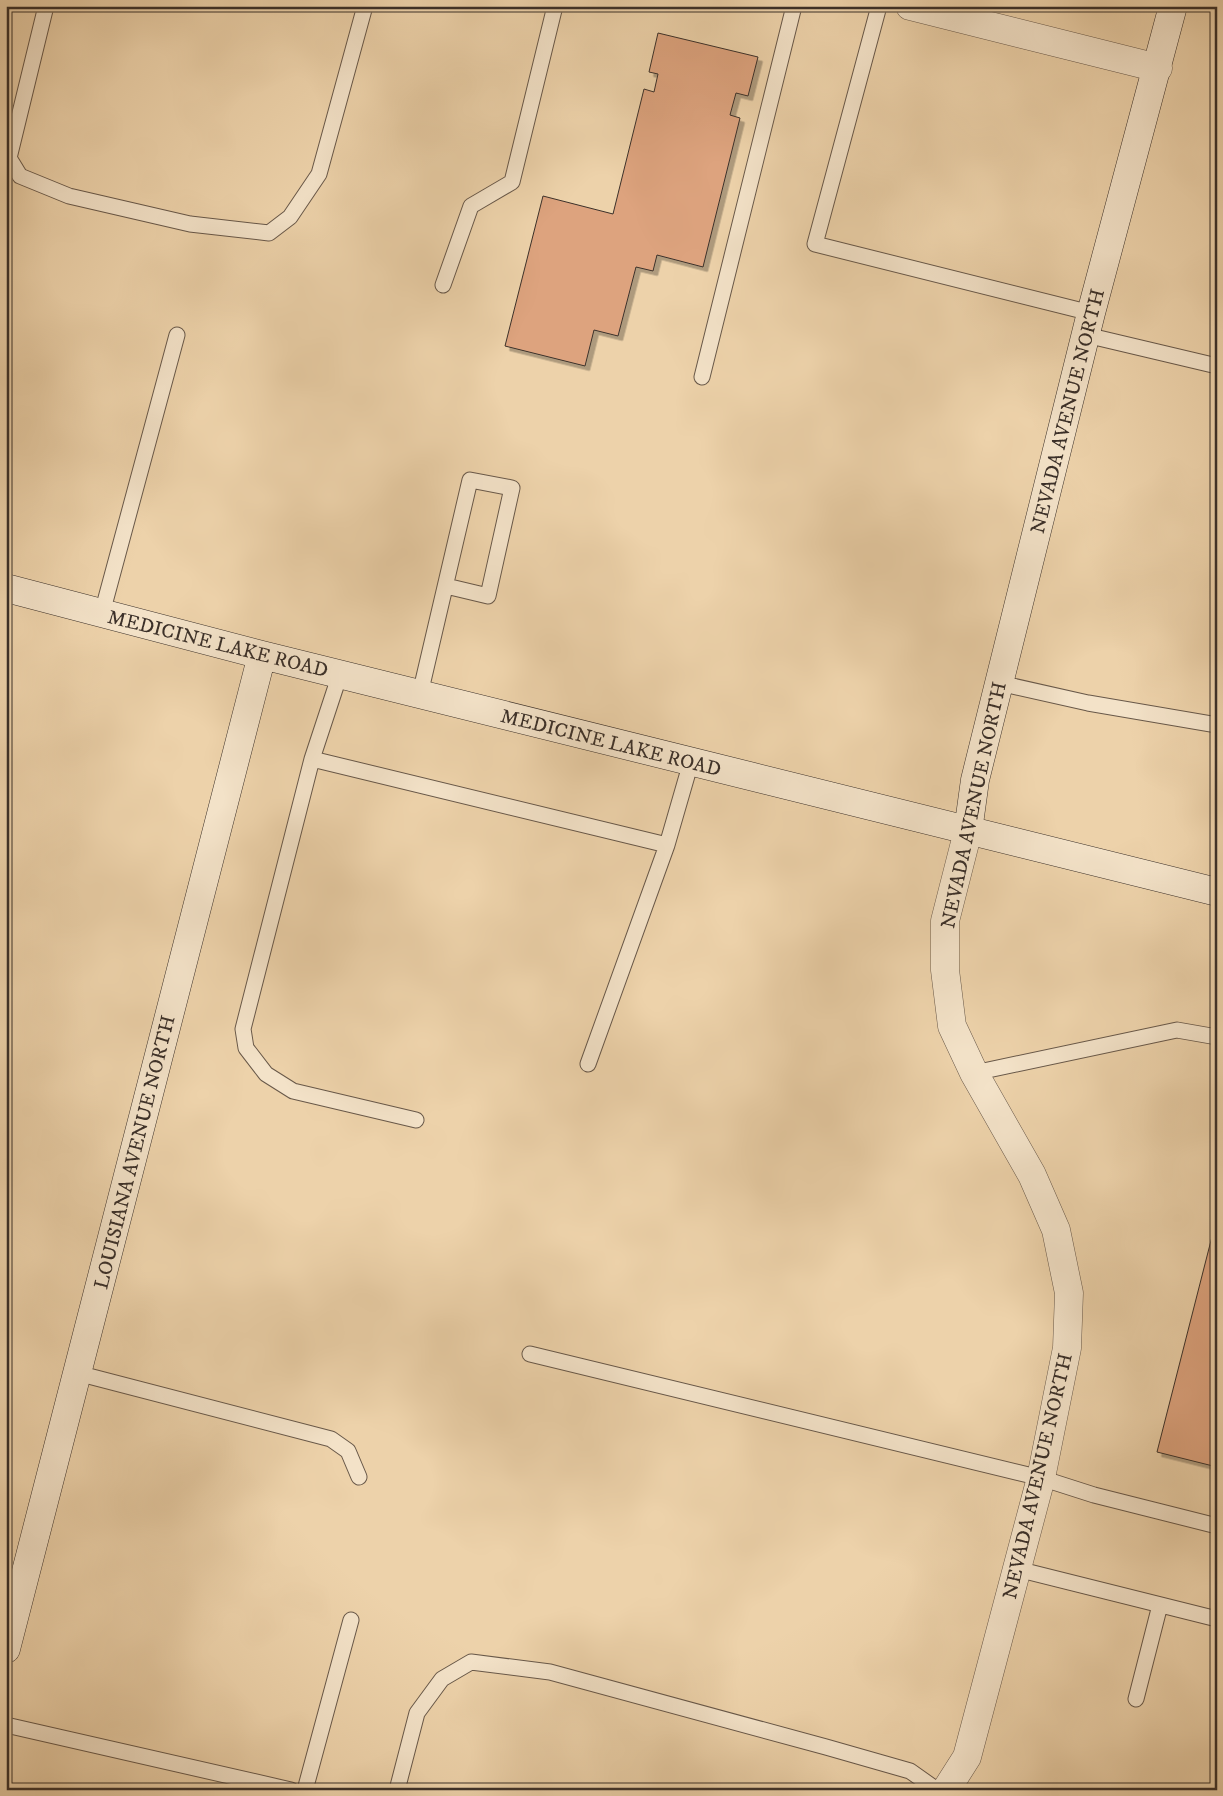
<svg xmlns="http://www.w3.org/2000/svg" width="1223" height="1796" viewBox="0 0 1223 1796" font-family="'IM FELL DW Pica',serif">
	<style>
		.building { fill: #dda37e; stroke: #3b3029; filter: url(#shadow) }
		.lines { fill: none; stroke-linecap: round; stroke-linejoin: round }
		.lane-casing { stroke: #685849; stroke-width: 17 }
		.street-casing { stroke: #685849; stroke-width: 29 }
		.secondary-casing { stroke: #3b3029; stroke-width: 29 }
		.lane { stroke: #f3e2c8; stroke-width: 15 }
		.street { stroke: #f3e2c8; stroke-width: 28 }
		.secondary { stroke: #f3e2c8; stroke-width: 28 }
		.labels { text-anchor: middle; stroke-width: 4; stroke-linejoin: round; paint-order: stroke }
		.street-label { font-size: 20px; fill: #3b3029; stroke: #f3e2c8 }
	</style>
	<defs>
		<filter id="shadow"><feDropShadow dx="4.5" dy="4.5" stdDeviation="0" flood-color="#0004"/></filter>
	</defs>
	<rect width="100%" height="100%" fill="#edd2aa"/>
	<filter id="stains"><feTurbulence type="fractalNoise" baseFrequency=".004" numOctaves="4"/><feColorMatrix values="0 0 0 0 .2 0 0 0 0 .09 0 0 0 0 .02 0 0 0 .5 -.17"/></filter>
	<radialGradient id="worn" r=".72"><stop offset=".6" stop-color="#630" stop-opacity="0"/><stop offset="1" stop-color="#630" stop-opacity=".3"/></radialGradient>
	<path class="building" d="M658 33 758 57 748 96 736 93 730 115 740 118 703 267 657 255 653 271 636 267 618 336 594 330 585 366 505 346 543 196 613 214 644 89 654 92 658 74 649 72Z
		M1217 1217V1467L1157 1452Z"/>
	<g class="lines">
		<defs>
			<path id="lane" d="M46 6 9 158 20 176 69 196 190 224 269 233 290 217 319 174 365 6
				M879 6 815 244 1091 313
				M443 285 471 206 512 182 555 6
				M1086 335 1217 366
				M702 377 794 6
				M102 613 177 335
				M340 674 312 759 667 845
				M999 683 1088 703 1217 725
				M420 694 470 480 512 488 488 596 446 586
				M312 759 243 1029 246 1048 266 1074 293 1091 416 1120
				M588 1064 667 845 691 762
				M974 1073 1177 1030 1217 1037
				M530 1354 1041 1478 1094 1495 1217 1526
				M77 1373 331 1439 348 1451 359 1477
				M1017 1569 1217 1619
				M1136 1699 1160 1605
				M6 1725 291 1790
				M305 1790 351 1620
				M397 1790 417 1713 442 1679 471 1662 550 1672 826 1747 910 1771 937 1790"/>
			<path id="street" d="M910 6 1158 68
				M946 1790 967 1757 1041 1478 1067 1348 1069 1293 1056 1230 1032 1175 974 1073 952 1026 945 970V921L968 831"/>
			<path id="secondary" d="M6 588 262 655 1217 892
				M968 831 975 780 1091 313 1173 6
				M6 1649 262 655"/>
		</defs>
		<use href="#lane" class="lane-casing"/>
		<use href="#street" class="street-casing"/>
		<use href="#secondary" class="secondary-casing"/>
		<use href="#lane" class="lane"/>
		<use href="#street" class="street"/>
		<use href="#secondary" class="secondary"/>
	</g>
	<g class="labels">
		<g class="street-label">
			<text transform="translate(1067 411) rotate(-76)" y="7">NEVADA AVENUE NORTH</text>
			<text transform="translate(218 643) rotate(14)" y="7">MEDICINE LAKE ROAD</text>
			<text transform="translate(611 742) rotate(14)" y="7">MEDICINE LAKE ROAD</text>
			<text transform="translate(973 805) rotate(-78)" y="7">NEVADA AVENUE NORTH</text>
			<text transform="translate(134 1152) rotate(-76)" y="7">LOUISIANA AVENUE NORTH</text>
			<text transform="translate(1037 1476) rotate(-77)" y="7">NEVADA AVENUE NORTH</text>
		</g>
	</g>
	<rect width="1223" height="1796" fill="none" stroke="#edd2aa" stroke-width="25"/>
	<rect x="8" y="8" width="1208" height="1781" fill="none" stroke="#3b3029" stroke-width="2.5"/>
	<rect x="12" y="12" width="1198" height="1771" fill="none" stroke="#3b3029"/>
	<rect width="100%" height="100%" filter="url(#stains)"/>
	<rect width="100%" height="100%" fill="url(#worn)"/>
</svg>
